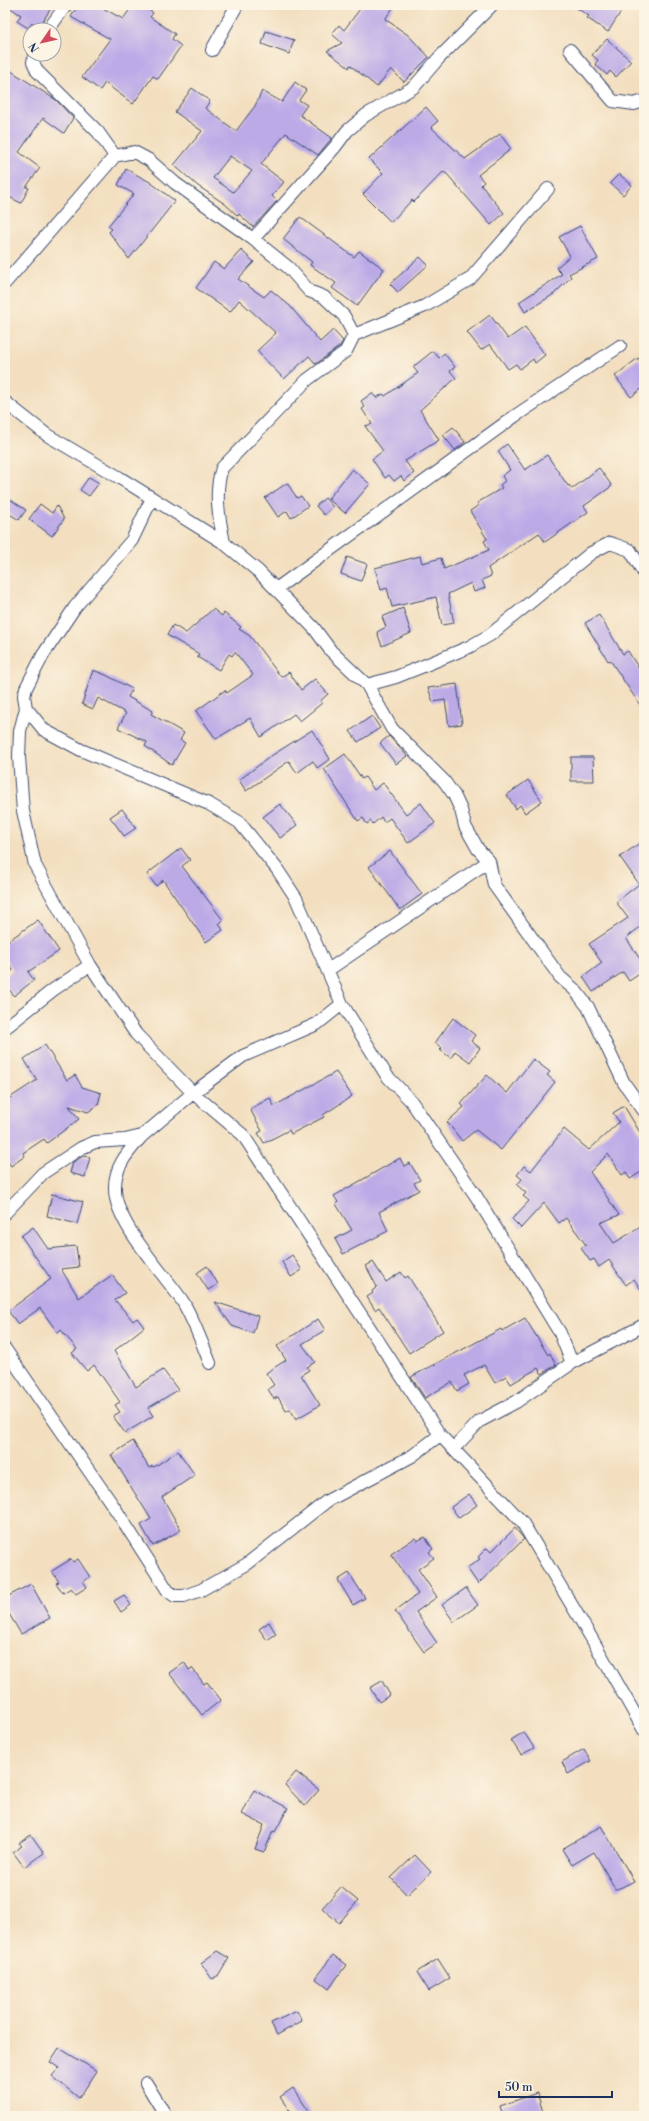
<svg xmlns="http://www.w3.org/2000/svg" width="649" height="2121" viewBox="0 0 649 2121" font-family="'Libre Bodoni',serif">
	<style>
		.building { fill: #bcaae7; fill-rule: evenodd }
		.lines { fill: none; stroke-linecap: round; stroke-linejoin: round }
		.minor-casing { stroke: #3b496d; stroke-width: 14 }
		.minor { stroke: #fff; stroke-width: 12 }
	</style>
	<rect width="100%" height="100%" fill="#fcf5e5"/>
	<filter id="ink" filterUnits="userSpaceOnUse"><feTurbulence type="fractalNoise" baseFrequency=".025" numOctaves="2"/><feDisplacementMap in="SourceGraphic" scale="8" xChannelSelector="R" yChannelSelector="G"/><feConvolveMatrix kernelMatrix="1 2 1 2 8 2 1 2 1" color-interpolation-filters="sRGB"/></filter>
	<filter id="wash" filterUnits="userSpaceOnUse"><feTurbulence type="fractalNoise" baseFrequency=".012" numOctaves="4" result="noise"/><feDisplacementMap in="SourceGraphic" scale="16" xChannelSelector="R" yChannelSelector="G"/><feGaussianBlur stdDeviation="0.9" result="paint"/><feColorMatrix in="noise" values="0 0 0 0 0 0 0 0 0 0 0 0 0 0 0 0 0 1.4 0 .05"/><feComposite in="paint" operator="in"/></filter>
	<g filter="url(#wash)">
		<rect width="100%" height="100%" fill="#f3dfc0"/>
		<g id="blocks">
			<path class="building" d="M6 5H53L39 27 32 23 28 28 17 21 21 15Z
				M78 5H97L123 19 133 5H141L153 13 150 17 175 34 172 39 181 46 158 79 153 76 133 104 105 83 100 90 82 77 110 39 71 17Z
				M363 5H395L385 19 408 35 429 57 404 82 391 69 377 87 350 65 349 68 327 51 342 43 332 34 339 25 344 30Z
				M572 5H625L608 32 587 18 589 16Z
				M266 31 294 40 289 54 262 44Z
				M607 39 631 61 616 77 610 71 607 75 595 64 598 60 592 55Z
				M5 67 56 100 73 118 64 133 43 118 19 152 40 168 26 187 29 188 21 203 5 195Z
				M295 82 306 90 299 100 307 105 300 115 332 138 318 155 286 133 261 164 284 182 272 196 277 201 253 227 239 214 238 216 225 204 198 186 174 165 202 131 175 112 192 88 210 101 205 108 236 131 255 106 262 91 282 102ZM230 156 252 171 233 192 213 178Z
				M426 107 438 121 431 127 465 159 500 134 511 149 478 175 484 182 481 185 504 213 491 225 447 174 443 172 414 202 412 200 391 222 363 194 383 173 369 159Z
				M126 169 150 182 175 201 129 259 109 232 112 229 108 226 134 194 118 185Z
				M619 174 632 185 623 195 610 183Z
				M300 217 354 257 359 251 384 269 357 306 332 288 336 283 310 265 312 262 283 239Z
				M580 226 598 259 569 274 571 277 554 294 525 312 519 302 562 274 556 268 570 256 559 237Z
				M241 250 254 262 238 279 264 297 271 290 290 306 320 342 333 330 343 341 340 346 316 364 309 356 284 379 257 351 276 333 239 300 230 312 196 288 214 262 224 269Z
				M420 257 428 265 398 292 390 284Z
				M490 315 508 339 525 327 545 355 535 363 533 359 520 369 516 364 508 369 490 344 481 350 467 332Z
				M433 351 439 358 444 353 455 367 450 371 456 378 420 410 439 440 405 461 414 473 404 481 401 476 394 481 389 475 385 478 372 459 383 451 365 426 372 424 362 409 365 407 361 401 372 393 376 398 383 394 385 396 418 373 413 367Z
				M638 358 644 366V387L631 397 615 376Z
				M453 427 465 442 455 450 443 435Z
				M507 444 525 470 547 455 568 486 569 485 572 489 599 468 612 486 584 506 588 512 545 542 539 533 488 568 491 576 482 580 485 588 474 592 471 583 448 594 454 623 442 625 436 597 392 607 387 588 381 590 375 568 420 556 422 563 441 558 444 569 489 550 484 541 487 539 470 511 479 505 477 503 502 488 500 485 505 481 502 476 510 470 498 451Z
				M352 469 370 484 345 513 328 499Z
				M89 477 99 483 89 496 80 490Z
				M287 483 297 498 301 496 308 506 291 518 287 511 278 517 265 498Z
				M5 496 26 510 19 520 5 511Z
				M325 498 333 507 324 515 316 506Z
				M40 504 52 513 57 506 64 519 52 536 29 519Z
				M347 557 367 564 361 581 341 574Z
				M403 608 411 633 382 646 377 632 386 627 382 617Z
				M213 609 222 616 224 613 241 627 239 629 250 636 281 677 289 672 301 690 315 679 328 694 320 701 322 703 300 721 294 714 261 737 250 718 216 739 196 711 225 690 227 693 253 675 235 652 232 656 229 654 219 670 197 657 199 654 167 635 173 625 186 633Z
				M599 615 623 654 628 651 644 677V711L610 660 608 661 585 623Z
				M93 670 106 675 132 689 128 697 153 711 151 714 184 733 180 740 185 743 172 765 145 746 147 742 118 728 126 713 98 698 93 709 82 704Z
				M457 684 462 724 449 726 445 700 433 702 428 688Z
				M372 716 380 728 358 742 350 731Z
				M312 730 330 759 317 768 313 761 297 773 289 761 246 791 239 780 271 756Z
				M389 736 407 756 396 764 380 743Z
				M345 754 362 779 365 777 374 790 383 783 406 814 421 803 435 823 408 843 390 818 384 822 381 817 373 824 371 821 367 824 363 818 358 821 324 769Z
				M571 757H593L594 781H571Z
				M528 780 542 801 525 813 520 805 516 809 507 795Z
				M280 804 297 825 280 838 263 817Z
				M122 809 136 828 124 836 110 817Z
				M644 840V924L626 938 644 965V971L629 981 623 972 593 992 583 977 602 963 589 944 628 918 616 902 639 884 620 857Z
				M181 848 190 860 182 866 223 920 219 924 223 930 206 942 163 880 156 886 147 874Z
				M390 851 422 894 400 910 369 867Z
				M38 920 59 951 28 972 34 980 14 996 5 984V977L13 970 5 957V943Z
				M453 1018 475 1035 471 1041 480 1048 470 1062 455 1051 451 1058 440 1050 442 1048 435 1043Z
				M45 1045 67 1080 75 1075 82 1087 101 1093 98 1105 88 1112 69 1106 79 1119 47 1143 44 1139 23 1153 25 1156 11 1166 5 1158V1101L37 1080 24 1059Z
				M533 1059 550 1072 547 1075 555 1082 501 1150 476 1130 462 1141 447 1122 464 1107 461 1104 487 1075 507 1093Z
				M336 1072 352 1096 323 1115 324 1117 291 1134 289 1130 264 1143 258 1133 262 1131 250 1109 270 1098 274 1106Z
				M624 1106 644 1139V1170L630 1179 626 1172 622 1175 608 1154 590 1172 619 1215 600 1223 614 1243 644 1225V1294L634 1279 626 1285 609 1260 599 1267 594 1259 590 1261 581 1248 586 1245 566 1218 559 1223 544 1203 521 1228 512 1219 529 1201 523 1196 526 1193 517 1185 522 1179 517 1175 524 1166 531 1171 564 1129 589 1150 619 1122 613 1113Z
				M83 1156 90 1157 85 1177 70 1173 73 1162Z
				M400 1158 404 1166 410 1163 420 1180 414 1183 419 1190 379 1212 388 1231 343 1254 335 1239 352 1230 336 1204 338 1202 334 1196Z
				M52 1194 83 1202 77 1224 47 1216Z
				M33 1227 48 1249 76 1246 79 1267 61 1269 79 1298 112 1275 125 1293 115 1300 133 1321 137 1318 144 1327 114 1351 136 1387 163 1370 178 1390 148 1408 153 1416 125 1433 113 1416 120 1412 115 1405 120 1402 94 1365 87 1371 72 1353 77 1349 61 1330 58 1333 40 1308 18 1324 8 1311 51 1279 21 1236Z
				M292 1255 302 1270 291 1277 282 1262Z
				M373 1262 386 1282 401 1272 405 1278 408 1276 443 1331 409 1353 379 1307 375 1310 367 1297 373 1293 372 1291 377 1287 366 1266Z
				M207 1266 218 1284 208 1290 197 1273Z
				M215 1302 258 1316 253 1333 232 1326Z
				M525 1318 548 1355 550 1353 556 1365 542 1374 538 1368 511 1384 506 1376 495 1383 484 1365 464 1375 469 1384 457 1391 452 1382 425 1398 411 1377 501 1329 502 1331Z
				M318 1319 325 1330 302 1344 315 1362 307 1367 309 1370 301 1375 320 1405 296 1419 290 1409 286 1411 278 1397 274 1399 268 1389 274 1385 266 1373 286 1360 277 1346Z
				M133 1441 149 1468 152 1466 154 1467 178 1451 195 1475 162 1497 181 1530 153 1546 141 1525 151 1519 111 1455Z
				M469 1494 477 1505 459 1518 451 1507Z
				M515 1528 524 1539 478 1584 467 1568 480 1559 478 1557 487 1548 491 1552Z
				M425 1537 433 1549 429 1552 434 1558 418 1569 437 1597 416 1612 437 1643 424 1652 395 1611 418 1594 391 1554 415 1538 417 1541Z
				M71 1559 73 1562 78 1559 90 1577 83 1581 87 1587 76 1594 71 1588 63 1593 56 1583 59 1582 52 1571Z
				M349 1573 365 1598 353 1605 338 1580Z
				M31 1584 50 1618 21 1634 5 1607V1598Z
				M466 1588 478 1605 454 1622 442 1605Z
				M124 1595 131 1605 121 1612 114 1601Z
				M269 1622 276 1634 267 1640 259 1629Z
				M184 1662 189 1670 192 1668 204 1684 207 1682 221 1700 202 1715 169 1673Z
				M382 1681 390 1695 379 1702 370 1688Z
				M524 1732 534 1748 521 1755 511 1740Z
				M584 1749 591 1761 568 1774 562 1762Z
				M296 1772 319 1790 305 1806 285 1785Z
				M254 1790 288 1808 275 1832 273 1831 264 1852 255 1849 264 1825 242 1814Z
				M601 1826 634 1881 616 1890 594 1852 572 1865 562 1849Z
				M31 1835 44 1853 24 1867 13 1852 22 1846 19 1843Z
				M415 1855 431 1872 407 1895 391 1878Z
				M341 1887 358 1901 339 1923 322 1908Z
				M217 1951 229 1958 219 1975 212 1979 201 1963Z
				M333 1955 346 1965 329 1989 315 1978Z
				M438 1959 450 1978 429 1991 417 1972Z
				M297 2011 302 2021 277 2035 271 2023Z
				M59 2048 97 2071 79 2098 52 2076 59 2068 50 2062Z
				M293 2088 312 2116H293L280 2097Z
				M537 2093 543 2112 530 2116H503L500 2106Z"/>
		</g>
	</g>
	<g filter="url(#ink)">
		<use href="#blocks" fill-opacity="0" stroke="#3b496d" stroke-width="1"/>
		<g class="lines">
			<defs>
				<path id="minor" d="M48 30 66 5
					M212 50 237 5
					M570 50 613 101 634 104 644 101
					M35 54 33 62 37 71 98 132 115 156
					M253 239 335 147 347 131 366 115 414 87 438 59 492 5
					M5 283 115 156 134 152 149 160 175 183 253 239 289 268 309 291 324 297 344 316 354 335 346 351 307 380 222 468C214 492 219 518 224 543
					M354 335 425 306 470 279 548 189
					M5 402 47 435 120 478 224 543 258 571 314 628 331 651 367 685 392 729 444 781 454 795 461 810 465 826 478 849 489 861 494 885 560 977 575 990 588 1007 624 1083 644 1111
					M152 498 132 540 75 607 43 655 26 688 24 696 26 708 20 731 19 757 23 811 35 865 90 965 136 1034 193 1093 243 1135 440 1435 522 1522 592 1639 644 1730
					M276 589 515 416 620 346
					M367 685 396 677 421 667 469 647 490 635 591 553 610 543 630 550 644 573
					M328 970 489 861
					M342 1004 387 1076 411 1101 476 1196 560 1333 572 1363 516 1402 480 1421 453 1449
					M5 1028 53 990 90 965
					M142 1136C128 1152 114 1167 115 1189 115 1224 164 1273 183 1302 194 1321 202 1343 210 1363
					M5 1213 43 1173 81 1148 95 1142 125 1140 142 1136 193 1093 243 1056 317 1024 342 1004 296 898 277 869 239 822 209 804 81 750 44 730 26 708
					M5 1349 116 1510 168 1591 175 1596H184L201 1590 247 1564 327 1501 412 1456 440 1435
					M572 1363 644 1325
					M146 2083 166 2116"/>
			</defs>
			<use href="#minor" class="minor-casing"/>
			<use href="#minor" class="minor"/>
		</g>
	</g>
	<rect width="649" height="2121" fill="none" stroke="#fcf5e5" stroke-width="20"/>
	<g transform="translate(42 42) rotate(236)"><circle r="19" fill="#fcf5e5" stroke="#a2a6af"/>
	<path d="M0-3L7 15L0 10L-7 15Z" fill="#d1495b"/>
	<text y="-6" font-size="11" font-weight="bold" text-anchor="middle" fill="#1b2f5e">N</text>
	</g>
	<path d="M499 2091v6h113v-6" fill="none" stroke="#1b2f5e" stroke-width="2"/>
	<text x="505" y="2091" font-size="12" fill="#1b2f5e" stroke="#fcf5e5" stroke-width="3" paint-order="stroke">50 m</text>
</svg>
